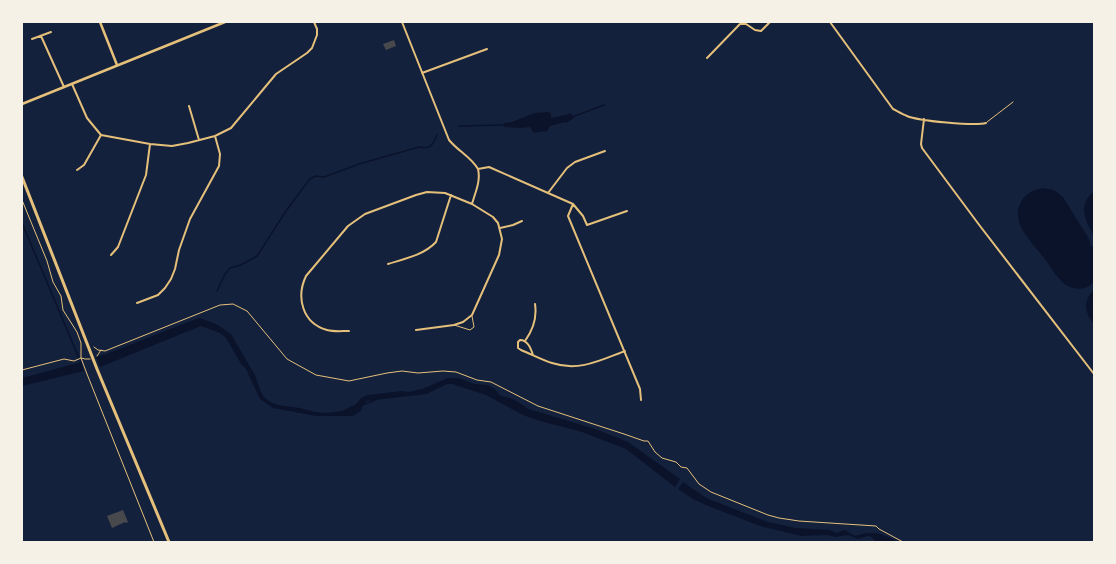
<svg xmlns="http://www.w3.org/2000/svg" width="1116" height="564" viewBox="0 0 1116 564" font-family="'Titillium Web',sans-serif">
	<style>
		.water { fill: #0b132b }
		.lines { fill: none; stroke-linecap: round; stroke-linejoin: round }
		.stream { stroke: #0b132b; stroke-width: 1.5 }
		.building { fill: #48494c }
		.path { stroke: #e5c07b; stroke-width: 1 }
		.service { stroke: #e5c07b; stroke-width: 1 }
		.minor { stroke: #e5c07b; stroke-width: 2 }
		.tertiary { stroke: #e5c07b; stroke-width: 2.5 }
		.secondary { stroke: #e5c07b; stroke-width: 2.5 }
		.primary { stroke: #e5c07b; stroke-width: 3 }
	</style>
	<rect width="100%" height="100%" fill="#14213d"/>
	<path class="water" d="M549 112 551 114V118L565 115 571 113 573 119 566 123 565 122 550 126 547 131 534 133 530 127 520 128 505 127 503 125 504 123 512 122 534 113Z
		M1043 188 1054 190 1063 197 1089 239 1091 246 1094 248V282C1087 289 1077 291 1068 286 1058 281 1051 267 1044 258 1032 242 1008 221 1022 200 1027 193 1035 189 1043 188Z
		M1094 191V236C1085 219 1077 206 1094 191Z
		M1094 290V324C1085 313 1082 301 1094 290Z
		M200 318 218 325 231 334 255 375 261 392 264 397 270 402 278 405 300 408 315 412 326 413 342 411 356 404 361 398 368 395 402 391 408 392 422 389 448 378H459L474 384 488 385 496 390 499 395 513 399 529 409 595 429 628 442 680 479 675 487 626 449 582 432 540 421 523 415 486 395 452 384H447L427 394 367 401 362 407 361 411 353 416H316L273 408 260 399 246 369 241 364 226 338 220 333 201 326 100 367 96 357 106 354 196 319Z
		M81 362 84 371 22 386V378Z
		M683 482 706 498 768 522 796 528 830 530 836 533 845 530 855 536C870 530 884 533 898 542H876L872 537 868 536 858 539 848 535 835 537 827 535 801 536 760 526 708 506 693 499 678 489Z"/>
	<g class="lines">
		<path class="stream" d="M572 117 604 105
			M459 126 504 125
			M22 223 81 363
			M217 291 225 274 230 268 241 265 257 256 286 211 306 184 310 179 316 176 323 177 327 176 359 164 419 147C431 150 433 144 437 135
			M363 405 375 400"/>
	</g>
	<path class="building" d="M394 40 396 46 386 50 383 44Z
		M123 510 128 522 126 523 125 522 112 528 107 516Z"/>
	<g class="lines">
		<path class="path" d="M22 200 47 261 53 282 61 296 63 310 77 332 81 343V358L87 374 154 542
			M94 347 98 350 105 351 220 305 233 304 247 311 287 359 316 375 349 381 387 373 402 371 418 373 443 371 456 372 477 380 491 382 538 406 624 434 644 441H648L655 452 662 458 676 462 681 467 687 468 699 484 711 492 768 515 779 518 799 521 876 526 879 529 903 542
			M97 356 101 350
			M22 370 64 359 74 361 81 358 85 359H90"/>
		<path class="service" d="M987 122 1013 102
			M454 325 470 330 474 327 472 316"/>
		<path class="minor" d="M402 22 449 140C458 151 471 157 478 169L489 167 573 204 583 216 587 225 627 211
			M830 22 893 109C897 111 902 114 907 116 918 121 975 126 986 123
			M41 36 64 87
			M32 39 51 32
			M707 58 740 24H746L755 30 761 31 770 22
			M422 73 487 49
			M72 84 87 118 101 135 150 144 172 146 188 143 215 136 231 128 276 74 307 53 312 48 317 35V29L314 22
			M189 106 199 140
			M924 119 921 144 922 148 980 226 1094 374
			M77 170 84 165 101 135
			M548 193 567 168 575 162 605 151
			M573 204 568 216 640 389 641 400
			M500 228 513 225 522 221
			M111 255 118 247 146 175 150 144
			M388 264C404 259 424 255 436 242L451 195
			M137 303 158 295 165 288 171 279 175 269 179 250 190 219 219 166 220 154 215 136
			M416 330 454 325 463 322 472 315 499 255 502 239 498 223 493 217 472 204C475 193 481 181 478 169
			M349 331C342 331 334 332 327 330 302 323 296 297 306 276L348 226 365 214 416 195 427 192 445 193 472 204
			M525 341C533 330 537 317 535 304
			M533 355C531 349 528 340 520 340L518 342V348L521 350C531 354 542 360 552 363 579 372 601 360 625 351"/>
		<path class="tertiary" d="M100 22 117 65"/>
		<path class="secondary" d="M22 104 225 22"/>
		<path class="primary" d="M22 177 97 369 169 542"/>
	</g>
	<rect width="1116" height="564" fill="none" stroke="#f6f1e7" stroke-width="46"/>
</svg>
